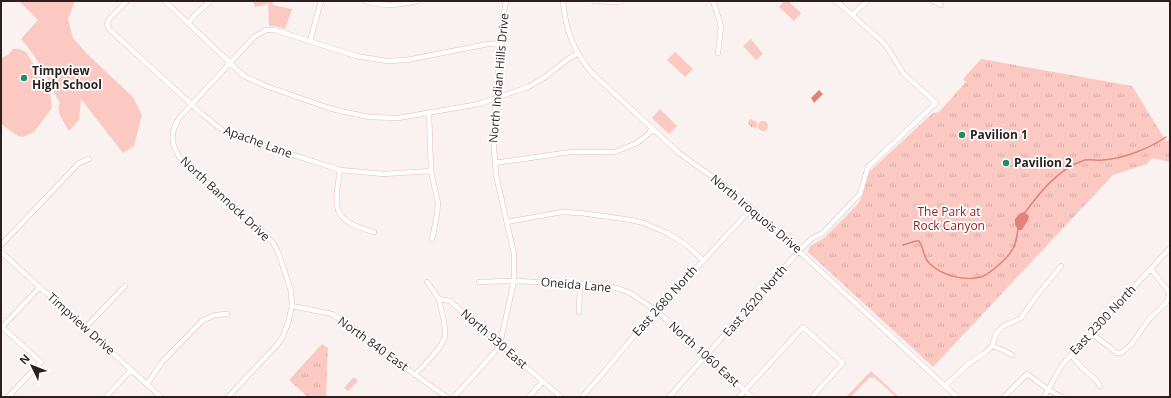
<svg xmlns="http://www.w3.org/2000/svg" width="1171" height="398" viewBox="0 0 1171 398" font-family="'Open Sans',sans-serif">
	<style>
		.green { fill: #fbc8c2 }
		.park { fill: url(#park-tufts) }
		.water { fill: #e28279 }
		.lines { fill: none; stroke-linecap: round; stroke-linejoin: round }
		.stream { stroke: #e28279; stroke-width: 1.5 }
		.minor-casing { stroke: #e3bdb9; stroke-width: 5.5 }
		.minor { stroke: #fff; stroke-width: 4.5 }
		.poi-dot { fill: #238c69; stroke: #fff; stroke-width: 1.5 }
		.labels { text-anchor: middle; stroke-width: 3.5; stroke-linejoin: round; paint-order: stroke }
		.poi-label { font-size: 12px; font-weight: bold; fill: #2c1f1d; stroke: #fff; text-anchor: start }
		.street-label { font-size: 12px; fill: #2c1f1d; stroke: #fff }
		.park-label { font-size: 12px; fill: #952323; stroke: #fff }
	</style>
	<defs>
		<pattern id="park-tufts" width="24" height="20" patternUnits="userSpaceOnUse"><rect width="24" height="20" fill="#fbc8c2"/><path d="M3 7l-1-3M5 7V3M7 7l1-3M15 17l-1-3M17 17v-4M19 17l1-3" fill="none" stroke="#d7aba6"/></pattern>
	</defs>
	<rect width="100%" height="100%" fill="#faf2f1"/>
	<path class="green" d="M19 1H75L68 19 73 38 87 54 133 97 142 115 134 146 123 153 81 99 79 120 69 131C65 123 55 112 60 103 48 81 38 57 21 39L38 20Z
		M253 1H273V5L292 9 285 29 275 26H269L268 4 255 7Z
		M784 1H788L801 13 794 21 779 7Z
		M751 39 763 54 756 60 743 46Z
		M13 49H19L26 52 50 92 52 108 34 132 23 137 18 136 1 124V58L8 55Z
		M675 52 693 69 685 77 667 60Z
		M660 109 677 126 669 134 652 118Z
		M871 371 899 397H896L874 377H870L851 397H846Z
		M354 377 358 381 348 391 344 388Z"/>
	<path class="park" d="M981 59 1132 86 1166 141 1170 140V162L1152 158 1147 164 1113 175 933 367 808 252 810 246 824 238 857 205 861 199 868 175 870 171 933 113 939 112 966 82 963 79Z
		M750 119 757 122V128L751 127 748 123Z
		M758 126a5 5 0 1 1 10 0a5 5 0 1 1-10 0Z
		M322 344 328 348 326 397H308L289 380Z"/>
	<path class="water" d="M819 90 823 94 814 103 811 98Z
		M1024 212 1029 216 1028 220 1022 230H1018L1015 224V219L1019 214Z"/>
	<g class="lines">
		<path class="stream" d="M1170 134V133
			M1024 214C1039 193 1059 168 1085 160 1091 159 1097 161 1103 160 1123 159 1150 148 1166 137
			M903 245 916 241H919C924 248 923 257 929 263 942 276 964 281 981 277 990 274 1006 259 1011 252 1016 245 1017 237 1018 229"/>
		<defs>
			<path id="minor" d="M127 1 110 18 107 24 110 30 202 114 222 130 234 135 247 140 340 170 384 174 431 171
				M165 1 244 76 266 86 326 107 340 111 369 117 398 118 479 104 528 87 544 78 568 59 577 54
				M366 1C384 7 399 5 417 1
				M563 1C565 29 575 54 593 74L678 152 694 164 723 184 752 208 957 397
				M594 1 618 2 621 1
				M713 1 721 26 718 53
				M933 1 941 5
				M852 15 867 1
				M188 23 195 15 210 1
				M310 41 321 1
				M429 113 431 171 438 203 437 214 432 240
				M495 163 571 152H615L637 143 646 136 653 129
				M340 170C334 210 331 220 374 232
				M507 222 562 212 581 213 631 220 644 223 667 233 685 244 703 260
				M1 245 79 163 89 159
				M1 252 161 397
				M427 282 439 299 450 301 561 397
				M479 282 514 281 603 285 620 289 630 293 657 311 752 397
				M292 306 332 314 360 332 377 348 447 397
				M579 312 580 285
				M85 328 125 286
				M1091 333 1117 353H1121L1131 345 1149 319 1166 303 1169 296V292L1151 269
				M992 346 1003 350 1012 355
				M1071 355 1082 368 1095 379 1100 386
				M415 375C423 365 443 348 445 336 446 324 441 310 439 299
				M147 384 163 361 202 321 215 315 227 314
				M945 386 968 364 985 353 992 346 996 334 1002 327 1021 318 1035 298 1061 266
				M8 397 41 362 2 327 40 287
				M106 397 131 370
				M228 397 277 345 282 338 288 323 292 306 291 291 279 254 273 243 266 235 180 158C170 143 170 132 180 117L254 37 266 30H275L356 56 387 61 407 60 488 44 502 43
				M454 397 494 353 500 344 514 281V254L496 175 494 148 495 110 503 19 506 1
				M529 397 543 381
				M582 397 605 371 638 331 752 208
				M669 397 799 251 811 239 823 233 855 199 860 194 868 167 936 103 903 73 887 47 881 40 836 1
				M739 397 803 327 843 363 812 397
				M1004 397 1027 374C1039 382 1048 391 1062 397
				M1044 397 1062 365 1170 248"/>
		</defs>
		<use href="#minor" class="minor-casing"/>
		<use href="#minor" class="minor"/>
	</g>
	<g class="poi-dot">
		<circle cx="24" cy="78" r="4"/>
		<circle cx="962" cy="135" r="4"/>
		<circle cx="1006" cy="163" r="4"/>
	</g>
	<g class="labels">
		<g class="poi-label">
			<text x="32" y="75">Timpview<tspan x="32" dy="14">High School</tspan></text>
			<text x="970" y="139">Pavilion 1</text>
			<text x="1014" y="167">Pavilion 2</text>
		</g>
		<g class="street-label">
			<text transform="translate(499 78) rotate(-85)" y="4">North Indian Hills Drive</text>
			<text transform="translate(258 142) rotate(20)" y="4">Apache Lane</text>
			<text transform="translate(225 199) rotate(43)" y="4">North Bannock Drive</text>
			<text transform="translate(756 214) rotate(40)" y="4">North Iroquois Drive</text>
			<text transform="translate(576 285) rotate(5)" y="4">Oneida Lane</text>
			<text transform="translate(665 301) rotate(-48)" y="4">East 2680 North</text>
			<text transform="translate(755 301) rotate(-49)" y="4">East 2620 North</text>
			<text transform="translate(1103 320) rotate(-47)" y="4">East 2300 North</text>
			<text transform="translate(81 324) rotate(42)" y="4">Timpview Drive</text>
			<text transform="translate(494 339) rotate(41)" y="4">North 930 East</text>
			<text transform="translate(373 344) rotate(36)" y="4">North 840 East</text>
			<text transform="translate(704 354) rotate(42)" y="4">North 1060 East</text>
		</g>
		<g class="park-label">
			<text x="949" y="216">The Park at<tspan x="949" dy="14">Rock Canyon</tspan></text>
		</g>
	</g>
	<rect width="1171" height="398" fill="none" stroke="#2c1f1d" stroke-width="4"/>
	<g transform="translate(32 366) rotate(313)" stroke="#ffffff" stroke-width="3" paint-order="stroke">
	<path d="M0-3L7 15L0 10L-7 15Z" fill="#2c1f1d"/>
	<text y="-6" font-size="11" font-weight="bold" text-anchor="middle" fill="#2c1f1d">N</text>
	</g>
</svg>
